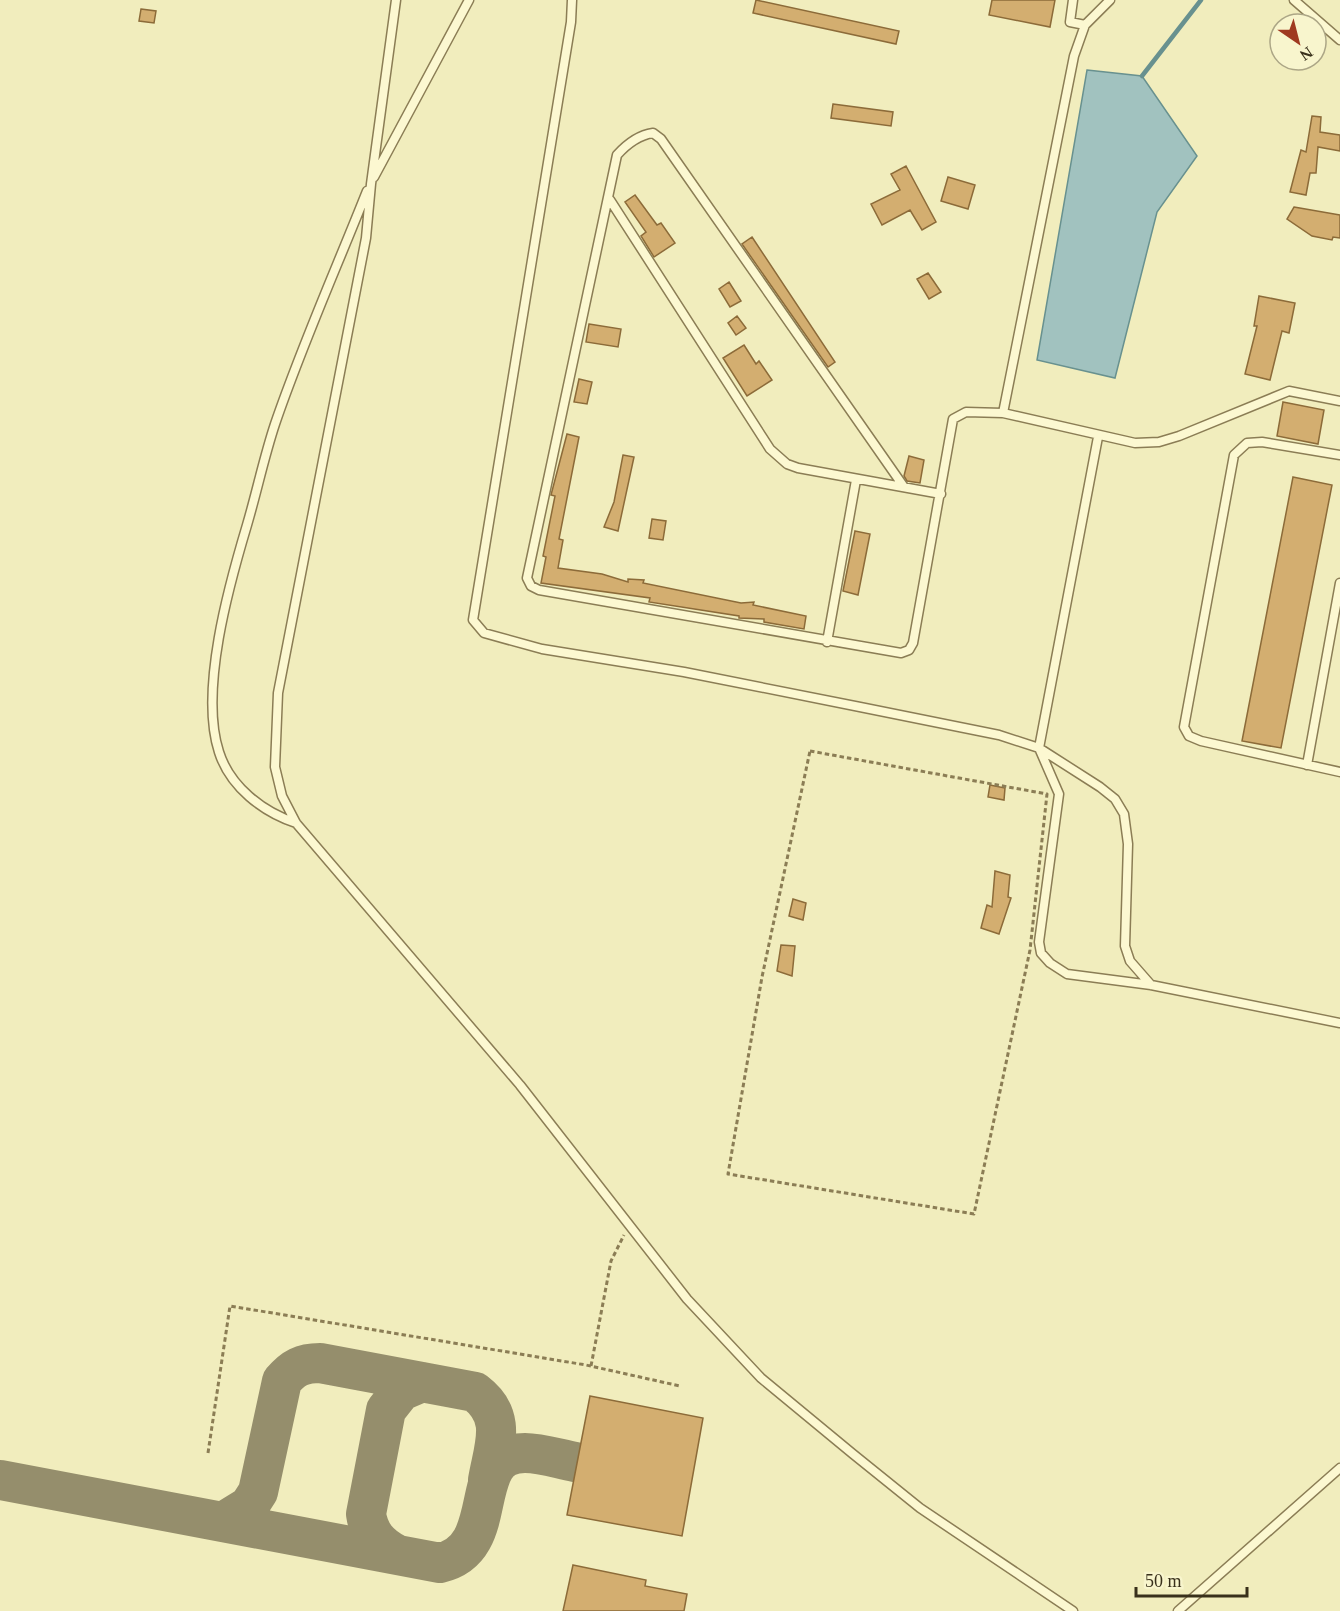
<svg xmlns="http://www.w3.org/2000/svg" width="1340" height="1611" viewBox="0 0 1340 1611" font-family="Georgia,serif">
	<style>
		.water { fill: #a1c2bf; stroke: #68918f; stroke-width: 1.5 }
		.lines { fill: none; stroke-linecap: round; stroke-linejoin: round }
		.stream { stroke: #68918f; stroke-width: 4.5 }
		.taxiway { stroke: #958e6c; stroke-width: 40 }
		.building { fill: #d3ae70; stroke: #8c6b39; stroke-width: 1.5 }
		.service-casing { stroke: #8b7d55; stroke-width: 11 }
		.path { stroke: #8b7d55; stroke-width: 3; stroke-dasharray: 4.5 3; stroke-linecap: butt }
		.service { stroke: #fcf8d1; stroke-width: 8 }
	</style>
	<rect width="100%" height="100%" fill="#f1edbd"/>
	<path class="water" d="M1087 70 1142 76 1197 156 1157 212 1115 378 1037 360Z"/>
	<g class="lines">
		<path class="stream" d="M1142 76 1201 0"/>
		<path class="taxiway" d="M0 1480 440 1563C505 1548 463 1453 525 1453 541 1453 559 1459 575 1462
			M223 1522 249 1506 258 1492 282 1381C293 1368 302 1363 320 1363L475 1392C508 1417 494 1445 488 1480
			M396 1554C379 1545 369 1534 366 1514L386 1410 401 1391 422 1382"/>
	</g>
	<path class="building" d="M756 0 899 31 896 44 753 13Z
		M992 0H1055L1050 27 989 15Z
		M141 9 156 11 154 23 139 21Z
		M833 104 893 112 891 126 831 118Z
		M1312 116 1321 117 1320 132 1340 135V151L1318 147 1316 173H1310L1306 195 1290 192 1301 150 1306 152Z
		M906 166 936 222 922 230 910 210 882 225 871 204 900 190 891 174Z
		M948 177 975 185 968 209 941 201Z
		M635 195 657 225 661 223 675 243 654 257 641 236 646 232 625 202Z
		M1294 207 1340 215V238L1333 237 1332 240 1312 236 1287 219Z
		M752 237 835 362 828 367 742 244Z
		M928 273 941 292 929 299 917 279Z
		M729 282 741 301 730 307 719 289Z
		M1259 296 1295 303 1289 333 1282 331 1270 380 1245 374 1257 326H1254Z
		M737 316 746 328 736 335 728 323Z
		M589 324 621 329 618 347 586 342Z
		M744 345 756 364 759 361 772 380 747 396 723 358Z
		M579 379 592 382 587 404 574 402Z
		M1283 402 1324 410 1318 444 1277 436Z
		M567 434 579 437 559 539 563 540 558 568 602 574 628 582V579L644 580 643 583 741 603 754 602 753 605 806 616 804 629 764 622V619L739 618V616L649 602 650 598 541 583 546 557 543 556 555 496 551 495Z
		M623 455 634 457 618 531 604 527 614 502Z
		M909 456 924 460 920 483 907 481 904 476Z
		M1293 477 1332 485 1281 748 1242 741Z
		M652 519 666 521 663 540 649 538Z
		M855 531 870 534 858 595 843 591Z
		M990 785 1005 788 1004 800 988 797Z
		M995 871 1010 875 1008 897 1011 898 999 934 981 928 987 905 992 907Z
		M793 899 806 903 803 920 789 916Z
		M781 945 795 946 792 976 777 971Z
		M590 1396 703 1418 682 1536 567 1515Z
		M573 1565 646 1580 645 1586 687 1594 684 1611H563Z"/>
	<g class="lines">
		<defs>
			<path id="service" d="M396 0 371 184 366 238 278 693 275 767 282 796 296 823 520 1085 687 1299 761 1378 853 1454 920 1508 1073 1611
				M572 0 571 22 473 620 484 633 542 649 684 672 860 707 999 735 1039 748 1100 787 1115 799 1124 814 1128 844 1125 946 1130 961 1151 985
				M1073 0 1070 22 1085 25
				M1110 0 1085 25 1074 56 1003 413 1135 443 1159 442 1179 436 1289 391 1340 401
				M1294 0 1340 40
				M374 177 469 0
				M610 200 770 449 787 464 798 468 941 494
				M1098 437 1039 748 1059 794 1039 942 1041 953 1050 963 1067 974 1151 985 1340 1023
				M1340 455 1262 442 1247 443 1234 455 1184 727 1189 736 1201 741 1340 772
				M904 487 661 139 653 133C639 135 626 145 617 155L527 578 531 586 539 590 901 653 909 650 913 643 953 419 966 412 1003 413
				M827 642 856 480
				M1307 765 1340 583
				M296 823C263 812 230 787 219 752 199 691 229 585 247 525 257 491 264 457 275 424 302 345 336 269 367 191
				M1178 1611 1340 1468"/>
		</defs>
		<use href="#service" class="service-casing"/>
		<path class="path" d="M810 751 1047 794 1030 950 974 1214 728 1174 762 977Z
			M591 1366 611 1261 624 1235
			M208 1453 230 1306 586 1365 680 1386"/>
		<use href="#service" class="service"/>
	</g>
	<g transform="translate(1298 42) rotate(145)"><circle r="28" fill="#f8f5cd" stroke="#aca686" stroke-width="1.5"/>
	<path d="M0-4.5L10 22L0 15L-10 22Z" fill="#9f3a20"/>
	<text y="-9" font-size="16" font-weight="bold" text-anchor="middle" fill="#39301b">N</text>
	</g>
	<path d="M1136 1587v9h111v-9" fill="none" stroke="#39301b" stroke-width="3"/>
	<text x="1145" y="1587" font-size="18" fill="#39301b" stroke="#f8f5cd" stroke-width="4.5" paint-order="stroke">50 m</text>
</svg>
